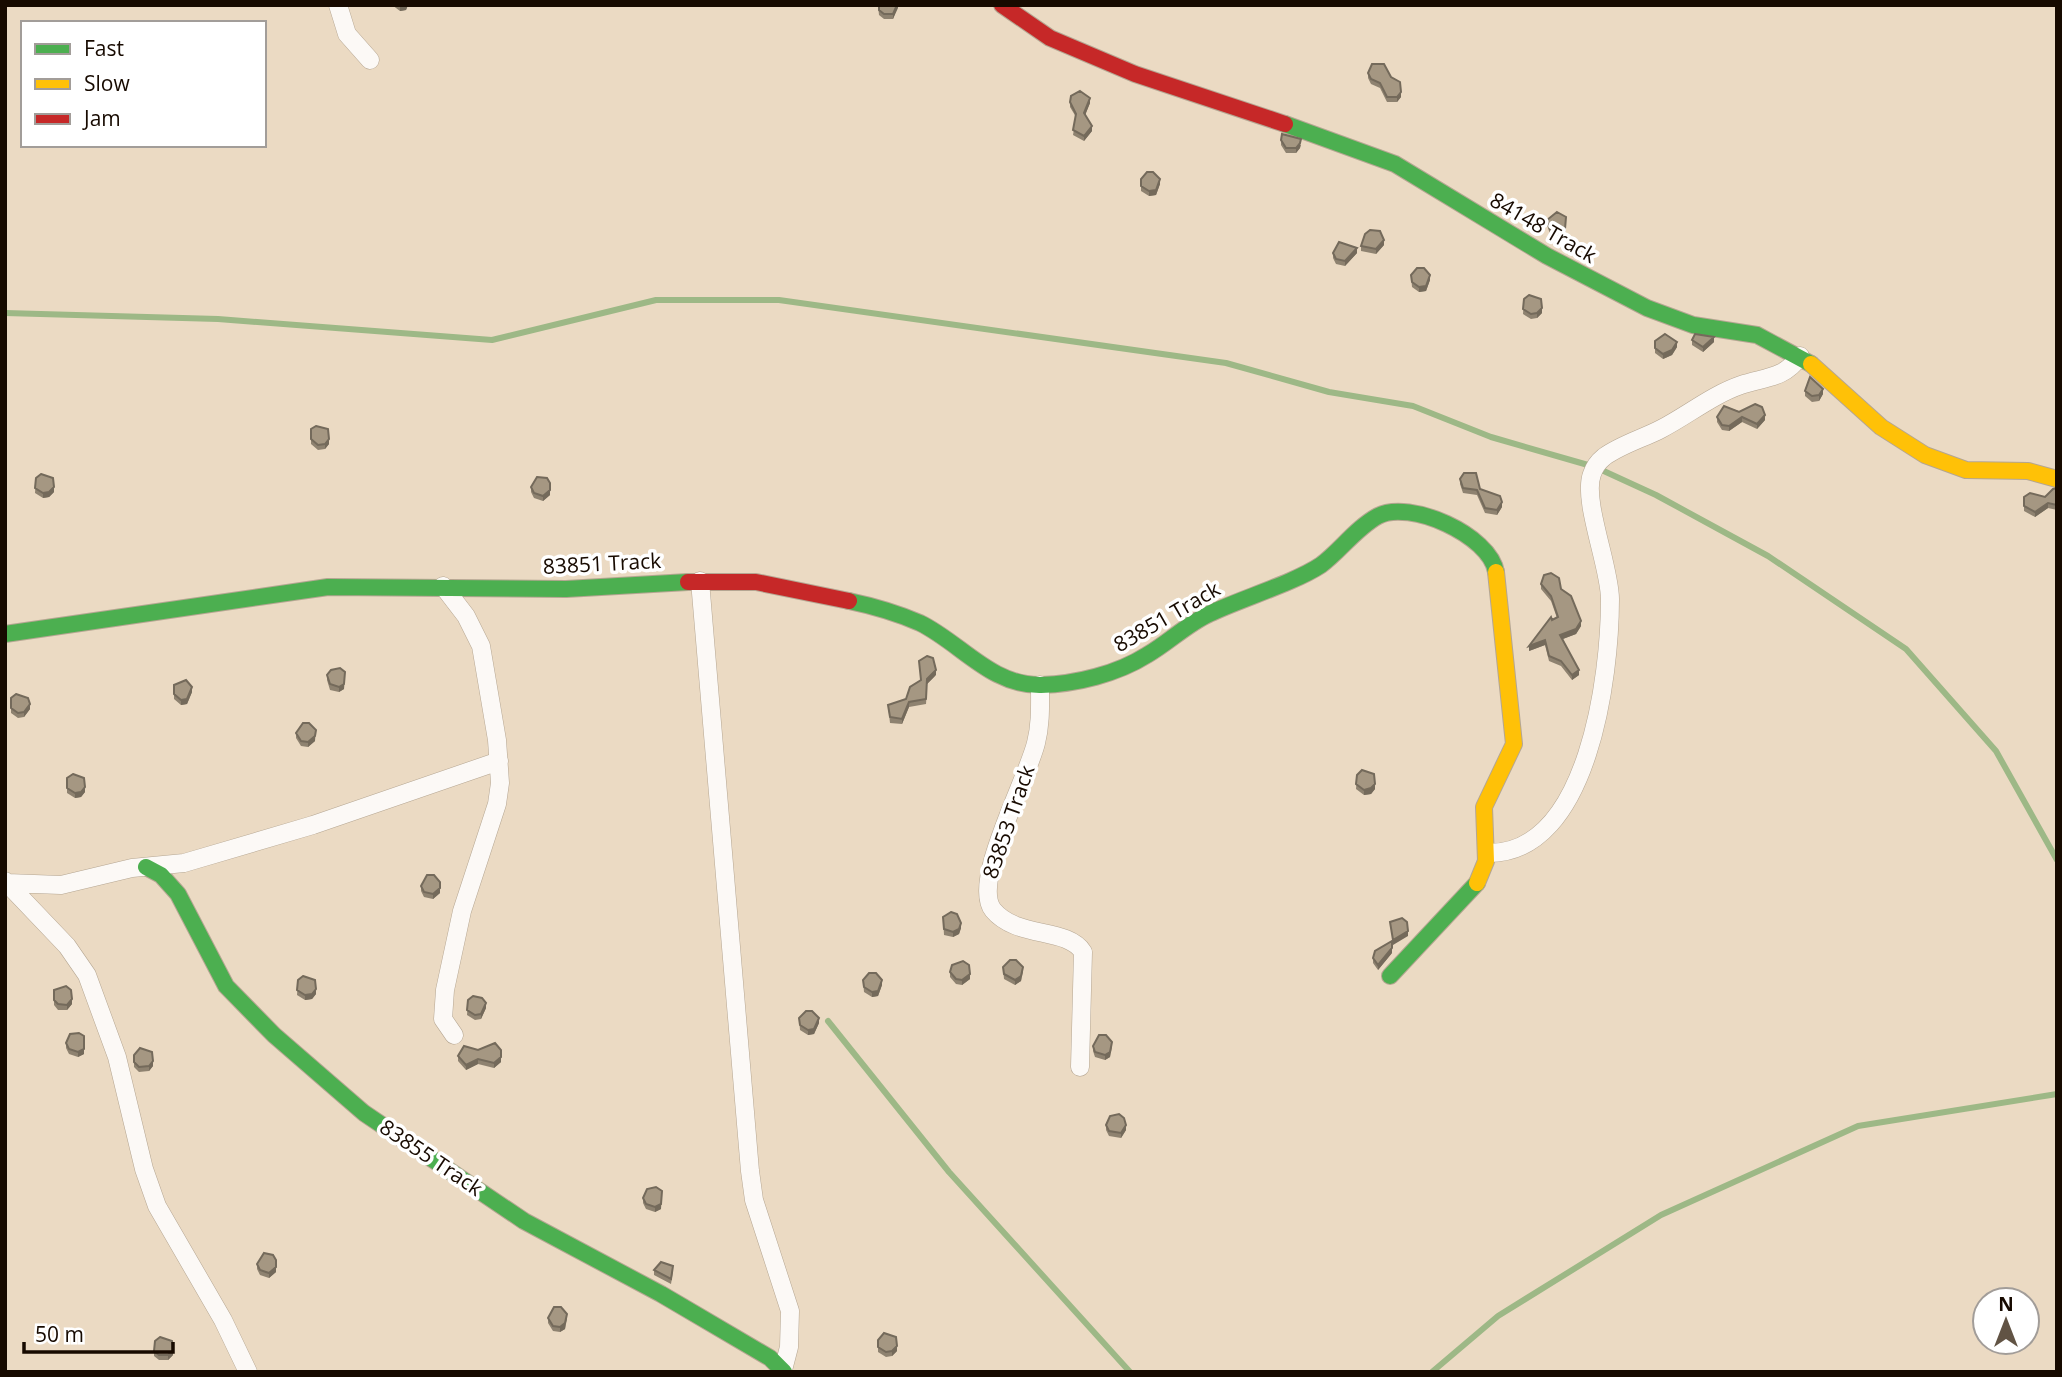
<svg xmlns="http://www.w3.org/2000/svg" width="2062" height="1377" viewBox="0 0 2062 1377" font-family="'Open Sans',sans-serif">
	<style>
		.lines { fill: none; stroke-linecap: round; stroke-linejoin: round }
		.stream { stroke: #9db886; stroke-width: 6 }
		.street-casing { stroke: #b5a692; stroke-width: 19 }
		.fast-casing { stroke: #b5a692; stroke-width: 18 }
		.slow-casing { stroke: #b5a692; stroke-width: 18 }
		.jam-casing { stroke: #b5a692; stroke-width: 18 }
		.street { stroke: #fcf9f6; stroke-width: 18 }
		.fast { stroke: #4caf50; stroke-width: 16 }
		.slow { stroke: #ffc107; stroke-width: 16 }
		.jam { stroke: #c62828; stroke-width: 16 }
		.wall { fill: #8e8270 }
		.shaded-wall { fill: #746a5b }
		.building { fill: #a59782; stroke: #746a5b; stroke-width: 2 }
		.labels { text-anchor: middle; stroke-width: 7; stroke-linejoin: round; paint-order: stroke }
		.street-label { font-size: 21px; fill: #170a00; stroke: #fff }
	</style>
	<rect width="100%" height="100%" fill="#ebdac3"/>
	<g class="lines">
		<path class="stream" d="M5 313 218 319 492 340 656 300H779L1226 363 1329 392 1413 406 1491 437 1595 467 1656 495 1768 556 1906 649 1996 751 2057 860
			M828 1021 949 1172 1130 1372
			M1432 1372 1498 1316 1661 1215 1858 1126 2057 1094"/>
		<defs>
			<path id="street" d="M338 5 347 34 370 60
				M700 581 750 1171 754 1200 790 1311 789 1347 783 1370
				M443 586 466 616 481 646 497 740 500 783 497 804 462 911 445 990 443 1019 454 1035
				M1040 685C1040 705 1041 723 1036 743 1027 780 971 882 993 910 1017 939 1067 927 1083 952L1080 1067
				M1489 853C1589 853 1610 675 1610 599 1610 567 1582 500 1592 474 1594 468 1599 461 1604 457 1620 445 1644 438 1661 429 1688 415 1712 395 1741 385 1765 377 1784 379 1800 356
				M5 881 67 946 87 975 117 1057 144 1169 157 1206 223 1320 248 1372
				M7 883 61 885 132 868 184 863 313 825 499 761"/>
			<path id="fast" d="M1285 124 1395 164 1547 256 1647 308 1693 325 1757 335 1811 364
				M849 601C873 606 897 613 920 623 961 643 991 686 1041 685 1076 684 1117 674 1147 655 1168 643 1187 624 1209 614 1240 599 1294 583 1321 565 1340 551 1356 528 1378 516 1409 499 1490 535 1496 572
				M5 634 328 587 566 589 688 582
				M146 867 161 875 178 894 226 986 274 1035 364 1113 524 1221 661 1294 770 1358 784 1372
				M1390 976 1477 883"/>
			<path id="slow" d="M1811 364 1881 427 1925 455 1966 470 2028 471 2057 479
				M1477 883 1486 861 1484 807 1514 744 1496 572"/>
			<path id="jam" d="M1002 5 1050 38 1135 74 1285 124
				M688 582H756L849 601"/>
		</defs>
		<use href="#street" class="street-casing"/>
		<use href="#fast" class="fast-casing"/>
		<use href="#slow" class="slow-casing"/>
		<use href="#jam" class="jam-casing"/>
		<use href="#street" class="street"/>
		<use href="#fast" class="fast"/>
		<use href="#slow" class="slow"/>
		<use href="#jam" class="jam"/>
	</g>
	<path class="wall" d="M392 5H408L406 10 400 11Z
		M878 5H898L893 19H884L879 15Z
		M1368 73 1401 97 1397 102H1387L1380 88 1371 84 1368 78Z
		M1070 102 1090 103 1085 115 1092 131 1084 141 1073 135 1076 117 1070 107Z
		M1281 140 1301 145 1300 148 1296 153H1286L1281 145Z
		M1141 179 1160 184 1156 195 1149 196 1141 191Z
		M1547 220 1565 234 1556 237 1550 234 1547 225Z
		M1384 245 1376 254 1361 251V246Z
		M1333 253H1357L1345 266 1336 264 1333 258Z
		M1411 275 1430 280 1426 291 1419 292 1412 287Z
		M1524 299 1542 313 1537 318 1531 319 1523 314Z
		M1692 340 1714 342 1703 352 1692 345Z
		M1655 341 1677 347 1672 355 1663 359 1655 353Z
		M1805 391 1823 394 1819 401 1812 402 1805 396Z
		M1724 406 1765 420 1757 429 1742 422 1729 431 1722 430 1717 422V417Z
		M311 429 329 444 325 449 318 450 311 444Z
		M36 478 54 492 49 497 43 498 35 493Z
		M1460 479 1480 489 1502 507 1497 515 1485 513 1477 495 1463 493 1460 484Z
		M550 483V495L543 501 534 498 531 492V487Z
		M2057 488V510L2048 508 2035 517 2024 511V497H2045Z
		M1541 584 1561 589 1581 626 1576 634 1563 639 1579 675 1572 680 1561 666 1549 661 1545 645 1529 651 1552 620 1557 618 1551 601 1541 589Z
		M327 675 344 689 339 692 330 690 327 680Z
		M936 675 927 684 926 704 909 707 902 724 890 723 888 705 906 699Z
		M174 685 192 692 187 704 181 705 174 699Z
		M11 698 30 709 24 717 18 718 11 713Z
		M316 730 315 741 308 747 301 746 296 738V733Z
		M1357 775 1375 789 1371 794 1364 795 1356 789Z
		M67 778 85 792 81 797 75 798 67 793Z
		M440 882V893L433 899 424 897 421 891V886Z
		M943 917 961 928 959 934 953 937 944 935Z
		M1392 953 1378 970 1373 963V958Z
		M1003 967 1023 972 1021 981 1015 985 1004 979Z
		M950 972 970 979 962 985 956 984 950 977Z
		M298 980 316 994 312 999 305 1000 297 995Z
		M863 980 882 985 878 996 872 997 864 992Z
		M54 990 72 1004 67 1010H58L54 1005Z
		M468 1000 486 1008 481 1019 475 1020 467 1015Z
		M799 1018 819 1023 814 1034 808 1035 800 1030Z
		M66 1043 84 1054 78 1057 69 1054 66 1048Z
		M1093 1046 1112 1047 1110 1057 1105 1060 1095 1057 1093 1051Z
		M478 1050H501V1062L494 1068 478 1064 466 1070 458 1061V1056Z
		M134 1055 153 1066 149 1071 139 1072 134 1067Z
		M1106 1125 1126 1130 1121 1138 1109 1136 1106 1130Z
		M643 1198 661 1209 655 1212 646 1209 643 1203Z
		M276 1260V1272L269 1278 260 1275 257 1269V1264Z
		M654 1270 673 1271 671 1284 654 1275Z
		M548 1318 567 1319 565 1329 560 1332 553 1331 548 1323Z
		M878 1340 897 1351 892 1356 886 1357 878 1352Z
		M154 1351 173 1355 168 1360H159L154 1356Z"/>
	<path class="shaded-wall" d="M408 5 406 10 400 11V6Z
		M897 5H898V8L893 19V14Z
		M1401 92V97L1397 102V97Z
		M1090 98V103L1084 118V113Z
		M1092 126V131L1084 141V136Z
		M1301 139 1300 148 1296 153V148Z
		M1160 179V184L1156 195 1149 196V191Z
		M1566 217 1565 234 1556 237V232Z
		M1384 240V245L1376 254V249Z
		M1357 248V253L1345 266V261Z
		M1430 275V280L1426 291 1419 292V287Z
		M1542 308V313L1537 318V313Z
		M1714 337V342L1703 352V347Z
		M1677 342V347L1672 355 1663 359V354Z
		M1823 389V394L1819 401V395Z
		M1765 415V420L1757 429V424Z
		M1742 417V422L1729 431V426Z
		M329 439V444L325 449V444Z
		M54 487V492L49 497 43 498V493Z
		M550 490V495L543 501V496Z
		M1502 502V507L1497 515V510Z
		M2048 503V508L2035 517V512Z
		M1581 621V626L1576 634 1560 640V635Z
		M1545 640V645L1529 651V646Z
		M936 670V675L927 684 926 704 927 679Z
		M1579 670V675L1572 680V675Z
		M345 677 344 689 339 692V687Z
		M192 687V692L187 704 181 705V700Z
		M909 702V707L902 724V719Z
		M30 704V709L24 717V712Z
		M315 736V741L308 747V742Z
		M1375 784V789L1371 794 1364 795V790Z
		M85 787V792L81 797 75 798V793Z
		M440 888V893L433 899V894Z
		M961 923V928L959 934 953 937V932Z
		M1408 931V936L1393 945V940Z
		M1392 948V953L1378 970V965Z
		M1023 967 1021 981 1015 985V980Z
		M970 974V979L962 985V980Z
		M882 980V985L878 996 872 997V992Z
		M316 989V994L312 999 305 1000V995Z
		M72 999V1004L67 1010V1005Z
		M486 1003V1008L481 1019V1014Z
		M819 1018V1023L814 1034 808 1035V1030Z
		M84 1036V1054L78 1057V1052Z
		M1112 1042 1110 1057 1105 1060V1055Z
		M501 1057V1062L494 1068V1063Z
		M478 1059V1064L466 1070V1065Z
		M153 1061V1066L149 1071V1066Z
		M1126 1125V1130L1121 1138V1133Z
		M662 1191 661 1209 655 1212V1207Z
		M276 1267V1272L269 1278V1273Z
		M567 1314 565 1329 560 1332V1327Z
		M897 1346V1351L892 1356V1351Z
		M173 1350V1355L168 1360V1355Z"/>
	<path class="building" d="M879 5H897L893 14H884L879 10Z
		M1372 64H1384L1391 77 1400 82 1401 92 1397 97H1387L1380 83 1371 79 1368 73Z
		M1080 91 1090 98 1084 113 1092 126 1084 136 1073 130 1076 114 1070 102 1071 96Z
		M1282 134 1301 139 1300 143 1296 148H1286L1281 140Z
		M1147 172H1153L1160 179 1156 190 1149 191 1141 186V179Z
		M1557 212 1566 217 1565 229 1556 232 1550 229 1547 220Z
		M1370 230 1380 231 1384 240 1376 249 1361 246 1365 234Z
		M1339 242 1357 248 1345 261 1336 259 1333 253Z
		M1417 268H1424L1430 275 1426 286 1419 287 1412 282 1411 275Z
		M1529 295 1541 299 1542 308 1537 313 1531 314 1523 309 1524 299Z
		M1665 334 1677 342 1672 350 1663 354 1655 348V341Z
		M1695 334 1714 337 1703 347 1692 340Z
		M1810 377 1823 389 1819 395 1812 396 1805 391Z
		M1755 404 1762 407 1765 415 1757 424 1742 417 1729 426 1722 425 1717 417 1724 406 1739 412Z
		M316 426 328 429 329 439 325 444 318 445 311 439V429Z
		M1464 473H1476L1480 489 1500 496 1502 502 1497 510 1485 508 1477 490 1463 488 1460 479Z
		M41 474 53 478 54 487 49 492 43 493 35 488 36 478Z
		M537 477 547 478 550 483V490L543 496 534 493 531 487Z
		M2057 488V505L2048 503 2035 512 2024 506V497L2030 493 2045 497 2053 489Z
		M1551 573 1559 578 1561 589 1571 596 1581 621 1576 629 1560 635 1579 670 1572 675 1561 661 1549 656 1545 640 1529 646 1551 617 1552 620 1558 617 1551 596 1541 584 1544 575Z
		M927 656 933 658 936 670 927 679 926 699 909 702 902 719 890 717 888 705 906 699 910 687 921 680 919 661Z
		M340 668 345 672 344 684 339 687 330 684 327 675 331 670Z
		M186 680 192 687 187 699 181 700 174 694V685Z
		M16 694 28 698 30 704 24 712 18 713 11 708V698Z
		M303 723H309L316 730 315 736 308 742 301 741 296 733Z
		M1362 770 1374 774 1375 784 1371 788 1364 790 1356 784 1357 775Z
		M73 774 84 778 85 787 81 792 75 793 67 788V778Z
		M427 875H434L440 882V888L433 894 424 892 421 886Z
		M951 912 957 914 961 923 959 929 953 932 944 929 943 917Z
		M1402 918 1407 922 1408 931 1393 940 1390 922Z
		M1392 941V948L1378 965 1373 958 1375 951Z
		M1010 960H1016L1023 967 1021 976 1015 980 1004 974 1003 967Z
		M963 961 969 965 970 974 962 980 956 979 950 972 952 965Z
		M869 973H876L882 980 878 991 872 992 864 987 863 980Z
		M303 976 315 980 316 989 312 994 305 995 297 990 298 980Z
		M66 986 71 990 72 999 67 1005 58 1004 54 1000V990Z
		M473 996 482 998 486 1003 481 1014 475 1015 467 1010 468 1000Z
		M806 1011H812L819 1018 814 1029 808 1030 800 1025 799 1018Z
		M79 1033 84 1036V1049L78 1052 69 1049 66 1043 70 1034Z
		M1099 1035H1106L1112 1042 1110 1052 1105 1055 1095 1052 1093 1046Z
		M495 1043 501 1050V1057L494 1063 478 1059 466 1065 458 1056 464 1046 478 1050Z
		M140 1048 152 1052 153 1061 149 1066 139 1067 134 1062V1055Z
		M1119 1114 1124 1118 1126 1125 1121 1133 1109 1131 1106 1125 1110 1116Z
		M656 1187 662 1191 661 1204 655 1207 646 1204 643 1198 647 1189Z
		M264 1253 273 1255 276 1260V1267L269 1273 260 1270 257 1264Z
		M661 1262 673 1266 671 1279 654 1270Z
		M554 1307H561L567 1314 565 1323 560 1327 553 1326 548 1318Z
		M884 1333 896 1337 897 1346 892 1351 886 1352 878 1347V1340Z
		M160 1337 172 1341 173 1350 168 1355H159L154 1351 155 1341Z"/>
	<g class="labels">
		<g class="street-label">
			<text transform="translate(1543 228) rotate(30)" y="7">84148 Track</text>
			<text transform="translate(602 564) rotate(-3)" y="7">83851 Track</text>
			<text transform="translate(1167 617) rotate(-30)" y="7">83851 Track</text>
			<text transform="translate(1009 822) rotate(-71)" y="7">83853 Track</text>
			<text transform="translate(431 1158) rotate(34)" y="7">83855 Track</text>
		</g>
	</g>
	<rect width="2062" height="1377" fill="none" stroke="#170a00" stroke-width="14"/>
	<rect x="21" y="21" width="245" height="126" fill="#ffffff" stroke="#a29d99" stroke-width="2"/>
	<rect x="35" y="44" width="35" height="10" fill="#4caf50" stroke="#a29d99" stroke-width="2"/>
	<text x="84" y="56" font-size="21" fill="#170a00">Fast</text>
	<rect x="35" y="79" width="35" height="10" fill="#ffc107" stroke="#a29d99" stroke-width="2"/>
	<text x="84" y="91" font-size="21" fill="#170a00">Slow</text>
	<rect x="35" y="114" width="35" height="10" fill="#c62828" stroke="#a29d99" stroke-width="2"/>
	<text x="84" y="126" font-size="21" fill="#170a00">Jam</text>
	<g transform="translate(2006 1321)"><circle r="33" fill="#ffffff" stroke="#a29d99" stroke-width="2"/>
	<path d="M0-5L12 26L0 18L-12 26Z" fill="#615344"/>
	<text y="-10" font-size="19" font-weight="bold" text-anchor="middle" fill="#170a00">N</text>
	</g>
	<path d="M24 1342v10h149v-10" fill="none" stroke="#170a00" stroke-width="3.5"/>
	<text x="35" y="1342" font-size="21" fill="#170a00" stroke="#ffffff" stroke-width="5" paint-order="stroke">50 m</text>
</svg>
